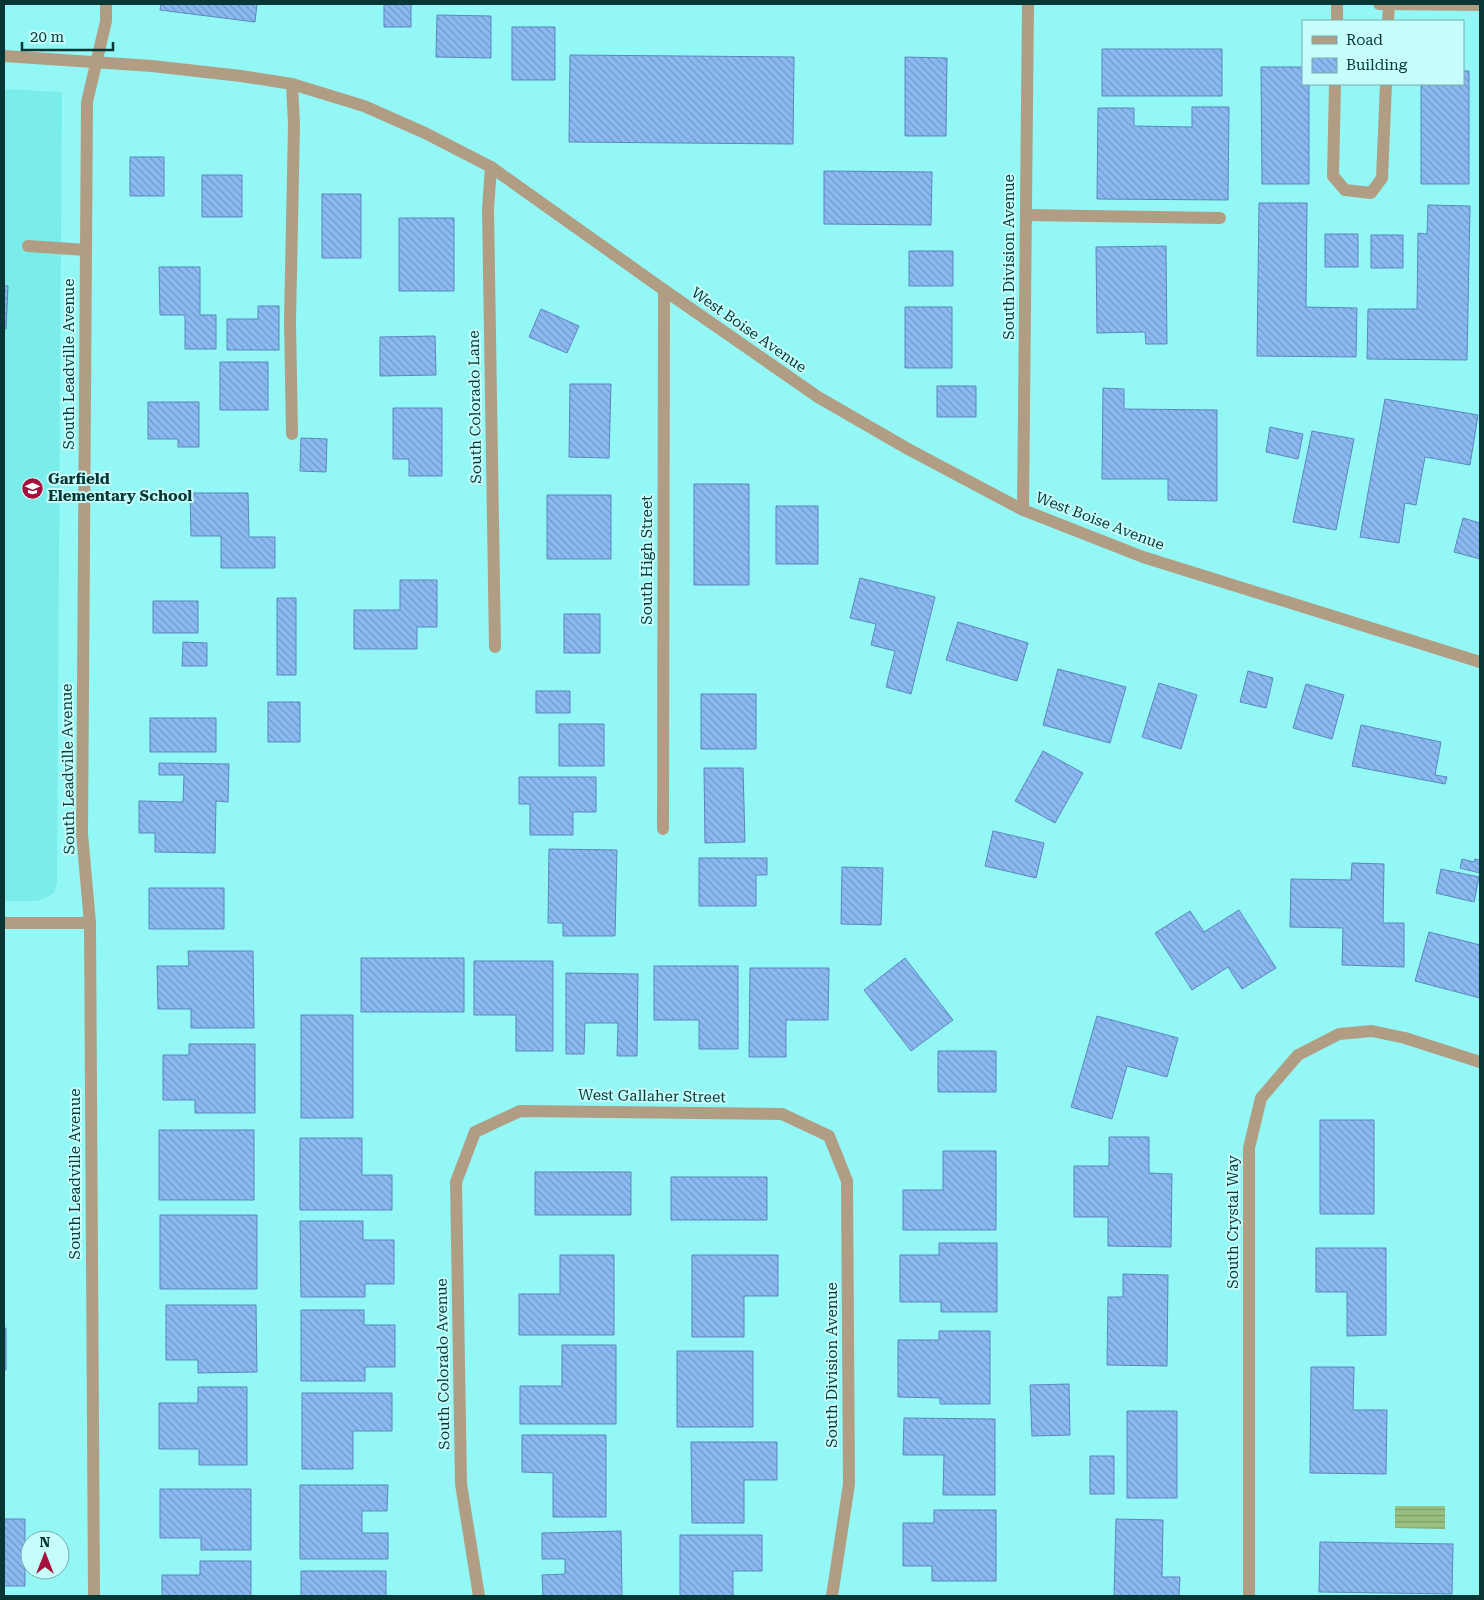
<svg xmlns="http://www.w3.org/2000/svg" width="1484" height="1600" viewBox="0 0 1484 1600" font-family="'Roboto Serif',serif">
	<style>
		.built { fill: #7aedeb }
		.water { fill: url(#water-rules) }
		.building { fill: url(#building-back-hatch); stroke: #5b87bd }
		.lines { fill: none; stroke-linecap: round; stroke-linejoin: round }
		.service { stroke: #b19d83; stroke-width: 12 }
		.minor { stroke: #b19d83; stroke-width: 12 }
		.tertiary { stroke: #b19d83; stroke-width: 12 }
		.labels { text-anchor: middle; stroke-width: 4; stroke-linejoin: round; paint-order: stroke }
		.street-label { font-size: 15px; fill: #073635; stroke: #c5fdfb }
		.poi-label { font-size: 15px; font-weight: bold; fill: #073635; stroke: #c5fdfb; text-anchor: start }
	</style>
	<defs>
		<pattern id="water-rules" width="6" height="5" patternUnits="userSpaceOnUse" patternTransform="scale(1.25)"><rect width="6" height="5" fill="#98bf7f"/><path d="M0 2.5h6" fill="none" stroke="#7a9c69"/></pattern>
		<pattern id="building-back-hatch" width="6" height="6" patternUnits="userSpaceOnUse" patternTransform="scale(1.25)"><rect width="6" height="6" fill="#8bbaf3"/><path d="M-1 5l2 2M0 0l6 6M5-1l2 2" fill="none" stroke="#7098c6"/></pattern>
	</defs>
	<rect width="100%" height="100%" fill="#93f8f5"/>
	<path class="built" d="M4 89 62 92 57 884 53 894 38 901H4Z"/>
	<path class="water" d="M1395 1506H1445V1529L1395 1528Z"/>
	<path class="building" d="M161 4H257L255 22 160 10Z
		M384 4H411V27H384Z
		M437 15 491 16V58L436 57Z
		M512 27H555V80H512Z
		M1102 49H1222V96H1102Z
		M570 55 794 57 793 144 569 142Z
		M905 57 947 58 946 136H905Z
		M1261 67H1303V84H1309V184H1262Z
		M1463 71H1469V184H1421V84H1463Z
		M1192 107H1229L1228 200 1097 199 1098 108H1134V126L1192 127Z
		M130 157H164V196H130Z
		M824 171 932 172 931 225 824 224Z
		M202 175H242V217H202Z
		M322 194H361V258H322Z
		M1259 203H1307L1306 307 1357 308 1356 357 1257 356Z
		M1428 205 1470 206 1467 360 1367 359 1368 309H1417L1418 233 1427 234Z
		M399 218H454V291H399Z
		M1325 234H1358V267H1325Z
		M1371 235H1403V268H1371Z
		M1166 246 1167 344H1146L1145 332 1097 333 1096 247Z
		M909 251H953V286H909Z
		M159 267H200V315H216V349H185V315H160Z
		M4 286H8L6 329 4 328Z
		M258 306H279V350H227V319H258Z
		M905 307H952V368H905Z
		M541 309 579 326 567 353 529 337Z
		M435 336 436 375 380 376V337Z
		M220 362H268V410H220Z
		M570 384H611L609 458 569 457Z
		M937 386H976V417H937Z
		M1103 388 1124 389V409L1217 410V501L1168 500V479H1102Z
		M1385 399 1478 415 1470 465 1425 457 1416 505 1405 503 1399 543 1360 537Z
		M148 402H199V447H178V439H148Z
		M393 408H442V476H409V459H393Z
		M1270 427 1303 434 1298 459 1266 452Z
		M1312 431 1354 439 1336 530 1293 522Z
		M301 438 327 439 326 472 300 471Z
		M694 484H749V585H694Z
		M190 493H248L249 537H275V568H221V536H191Z
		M547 495H611V559H547Z
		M776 506H818V564H776Z
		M1463 518 1480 523V559L1454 552Z
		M860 578 935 597 911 694 886 687 895 651 871 645 876 624 850 618Z
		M400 580H437V627H417V649H354V610H400Z
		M277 598H296V675H277Z
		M153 601H198V633H153Z
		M564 614H600V653H564Z
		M958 622 1028 643 1017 681 946 660Z
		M183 642 207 643V666H182Z
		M1058 669 1126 687 1110 743 1043 725Z
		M1248 671 1273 678 1266 708 1240 702Z
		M1159 683 1197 695 1181 749 1142 737Z
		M1306 684 1344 695 1332 739 1293 728Z
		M536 691H570V713H536Z
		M701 694H756V749H701Z
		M268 702H300V742H268Z
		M150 718H216V752H150Z
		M559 724H604V766H559Z
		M1361 725 1441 742 1435 775 1447 777 1445 784 1352 766Z
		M1043 751 1083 773 1055 823 1015 801Z
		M159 763 229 764 228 802 216 801 215 853 155 852V833H139V801L183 802 184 775H159Z
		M704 768H743L745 842 705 843Z
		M519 777H596V812H573V835H530V804H519Z
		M993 831 1044 843 1036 878 985 866Z
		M549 849 617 850 615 936H563V923H548Z
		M699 858H767V875H756V906H699Z
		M1462 859 1474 862 1475 859 1480 860V873L1460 868Z
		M1352 863 1384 864 1383 923H1404V967L1342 965 1343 928 1290 927 1291 879 1351 880Z
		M842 867 883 868 881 925 841 924Z
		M1441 869 1479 877 1474 902 1436 893Z
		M149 888H224V929H149Z
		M1239 910 1276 968 1242 989 1228 967 1192 990 1155 933 1190 911 1204 932Z
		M1429 932 1480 945V998L1415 981Z
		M188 951H253L254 1028H191V1009H158L157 966H189Z
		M361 958H464V1012H361Z
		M905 958 953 1020 911 1051 864 990Z
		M474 961H553V1051H516V1015H474Z
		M654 966H738V1049H699V1020H654Z
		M750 968H829L828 1020H786V1057H749Z
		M566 973 638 974 637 1056H617L618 1023H585L584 1054H566Z
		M301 1015H353V1118H301Z
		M1097 1016 1178 1038 1167 1077 1127 1066 1112 1119 1071 1107Z
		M189 1044H255V1113H195V1100H163V1055H189Z
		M938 1051H996V1092H938Z
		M1320 1120H1374V1214H1320Z
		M159 1130H254V1200H159Z
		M1109 1137H1149V1173L1172 1174 1171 1247 1108 1246V1217H1074V1166H1109Z
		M300 1138H362V1175H392V1210H300Z
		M943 1151H996V1230H903V1190H943Z
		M535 1172H631V1215H535Z
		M671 1177H767V1220H671Z
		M160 1215H257V1289H160Z
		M300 1221H363V1240H394V1284H365V1297H301Z
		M939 1243H997V1312H941V1302H900V1255H939Z
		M1316 1248H1386V1335L1347 1336V1292H1316Z
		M560 1255H614V1335H519V1294H560Z
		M692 1255H778V1296H744V1337H692Z
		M1123 1274 1168 1275 1167 1366 1107 1365 1108 1297H1123Z
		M166 1305H256L257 1372 198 1373V1360H166Z
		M301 1310H364V1325H395V1367H365V1381H301Z
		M4 1328H6V1370H4Z
		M939 1331H990V1404H940V1398L898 1397V1340H939Z
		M562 1345H616V1424H520V1386H562Z
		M677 1351H753V1427H677Z
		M1311 1367H1354L1353 1410H1387L1386 1474 1310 1473Z
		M1069 1384 1070 1435 1032 1436 1030 1385Z
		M198 1387H247V1465H199V1449H159V1403H198Z
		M302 1393H392V1431H353V1469H302Z
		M1127 1411H1177V1498H1127Z
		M904 1418 995 1419V1495H943L944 1455H903Z
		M522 1435H606V1517H553V1473L522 1472Z
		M691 1442H777V1480H744V1523H692Z
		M1090 1456H1114V1494H1090Z
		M300 1485H388L387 1511H362V1533H388V1559H300Z
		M160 1489H251V1550H201V1538H160Z
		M934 1510H996V1581H932V1566H903V1523H934Z
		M4 1519H25V1586H4Z
		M1116 1519 1163 1520 1162 1577H1180L1179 1596H1114Z
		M621 1531 622 1596H543L542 1575 565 1574V1559H542V1533Z
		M680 1535H762V1571H733V1596H680Z
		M1320 1542 1453 1544 1452 1594 1319 1592Z
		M200 1561H251V1596H162V1575H200Z
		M301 1571H386V1596H301Z"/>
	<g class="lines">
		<path class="service" d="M1337 21V4
			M1388 21 1389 4
			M292 84 294 125 290 321 292 434
			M1335 84 1333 176 1345 190 1371 193 1382 178 1386 84
			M1026 215 1220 218
			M28 246 86 250"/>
		<path class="minor" d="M1379 4 1480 5
			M491 167 488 209 495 647
			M1023 510 1028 4
			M663 829 664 290
			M4 923H90
			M94 1596 90 923 82 834 87 102 106 21V4
			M479 1596 461 1484 456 1182 475 1132 520 1111 782 1114 829 1136 847 1181 849 1484 832 1596
			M1249 1596V1148L1261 1098 1298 1055 1339 1034 1372 1031 1405 1038 1480 1062"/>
		<path class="tertiary" d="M4 56 152 66 241 76 292 84 364 106 425 133 491 167 664 290 818 397 908 449 1023 510 1143 557 1480 662"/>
	</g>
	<defs>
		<symbol id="school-disc" viewBox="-11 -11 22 22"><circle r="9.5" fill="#a70f3c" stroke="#c5fdfb"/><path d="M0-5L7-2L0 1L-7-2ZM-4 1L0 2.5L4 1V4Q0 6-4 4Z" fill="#fff"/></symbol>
	</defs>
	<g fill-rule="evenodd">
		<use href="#school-disc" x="20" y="476" width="25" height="25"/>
	</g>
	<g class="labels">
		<g class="street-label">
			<text transform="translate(1009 257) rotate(-90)" y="5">South Division Avenue</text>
			<text transform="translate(749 330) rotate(35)" y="5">West Boise Avenue</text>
			<text transform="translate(69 364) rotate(-90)" y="5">South Leadville Avenue</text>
			<text transform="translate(475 407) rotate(-91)" y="5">South Colorado Lane</text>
			<text transform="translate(1100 521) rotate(21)" y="5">West Boise Avenue</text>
			<text transform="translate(647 560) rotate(-90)" y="5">South High Street</text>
			<text transform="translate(68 769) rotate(-91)" y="5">South Leadville Avenue</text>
			<text transform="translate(652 1096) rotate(1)" y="5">West Gallaher Street</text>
			<text transform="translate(75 1174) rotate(-90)" y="5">South Leadville Avenue</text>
			<text transform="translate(1233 1222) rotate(-90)" y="5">South Crystal Way</text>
			<text transform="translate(443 1364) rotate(-91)" y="5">South Colorado Avenue</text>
			<text transform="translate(832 1365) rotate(-90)" y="5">South Division Avenue</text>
		</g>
		<g class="poi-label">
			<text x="48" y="484">Garfield<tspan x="48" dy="17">Elementary School</tspan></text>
		</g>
	</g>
	<rect width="1484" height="1600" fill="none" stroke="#073635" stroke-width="10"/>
	<rect x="1302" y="20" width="162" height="65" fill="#c5fdfb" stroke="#79adac"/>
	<rect x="1312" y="36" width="25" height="8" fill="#b19d83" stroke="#79adac"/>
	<text x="1346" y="45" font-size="15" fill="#073635">Road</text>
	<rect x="1312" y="58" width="25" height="15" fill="url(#building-back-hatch)" stroke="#79adac"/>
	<text x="1346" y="70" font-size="15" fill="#073635">Building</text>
	<g transform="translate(45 1555)"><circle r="24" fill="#c5fdfb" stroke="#79adac"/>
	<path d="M0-4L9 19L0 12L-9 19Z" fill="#a70f3c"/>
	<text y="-8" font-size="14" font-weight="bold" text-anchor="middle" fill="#073635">N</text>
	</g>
	<path d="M22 42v8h91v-8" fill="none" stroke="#073635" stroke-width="2.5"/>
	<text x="30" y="42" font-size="15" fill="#073635" stroke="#c5fdfb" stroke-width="4" paint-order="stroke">20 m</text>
</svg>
